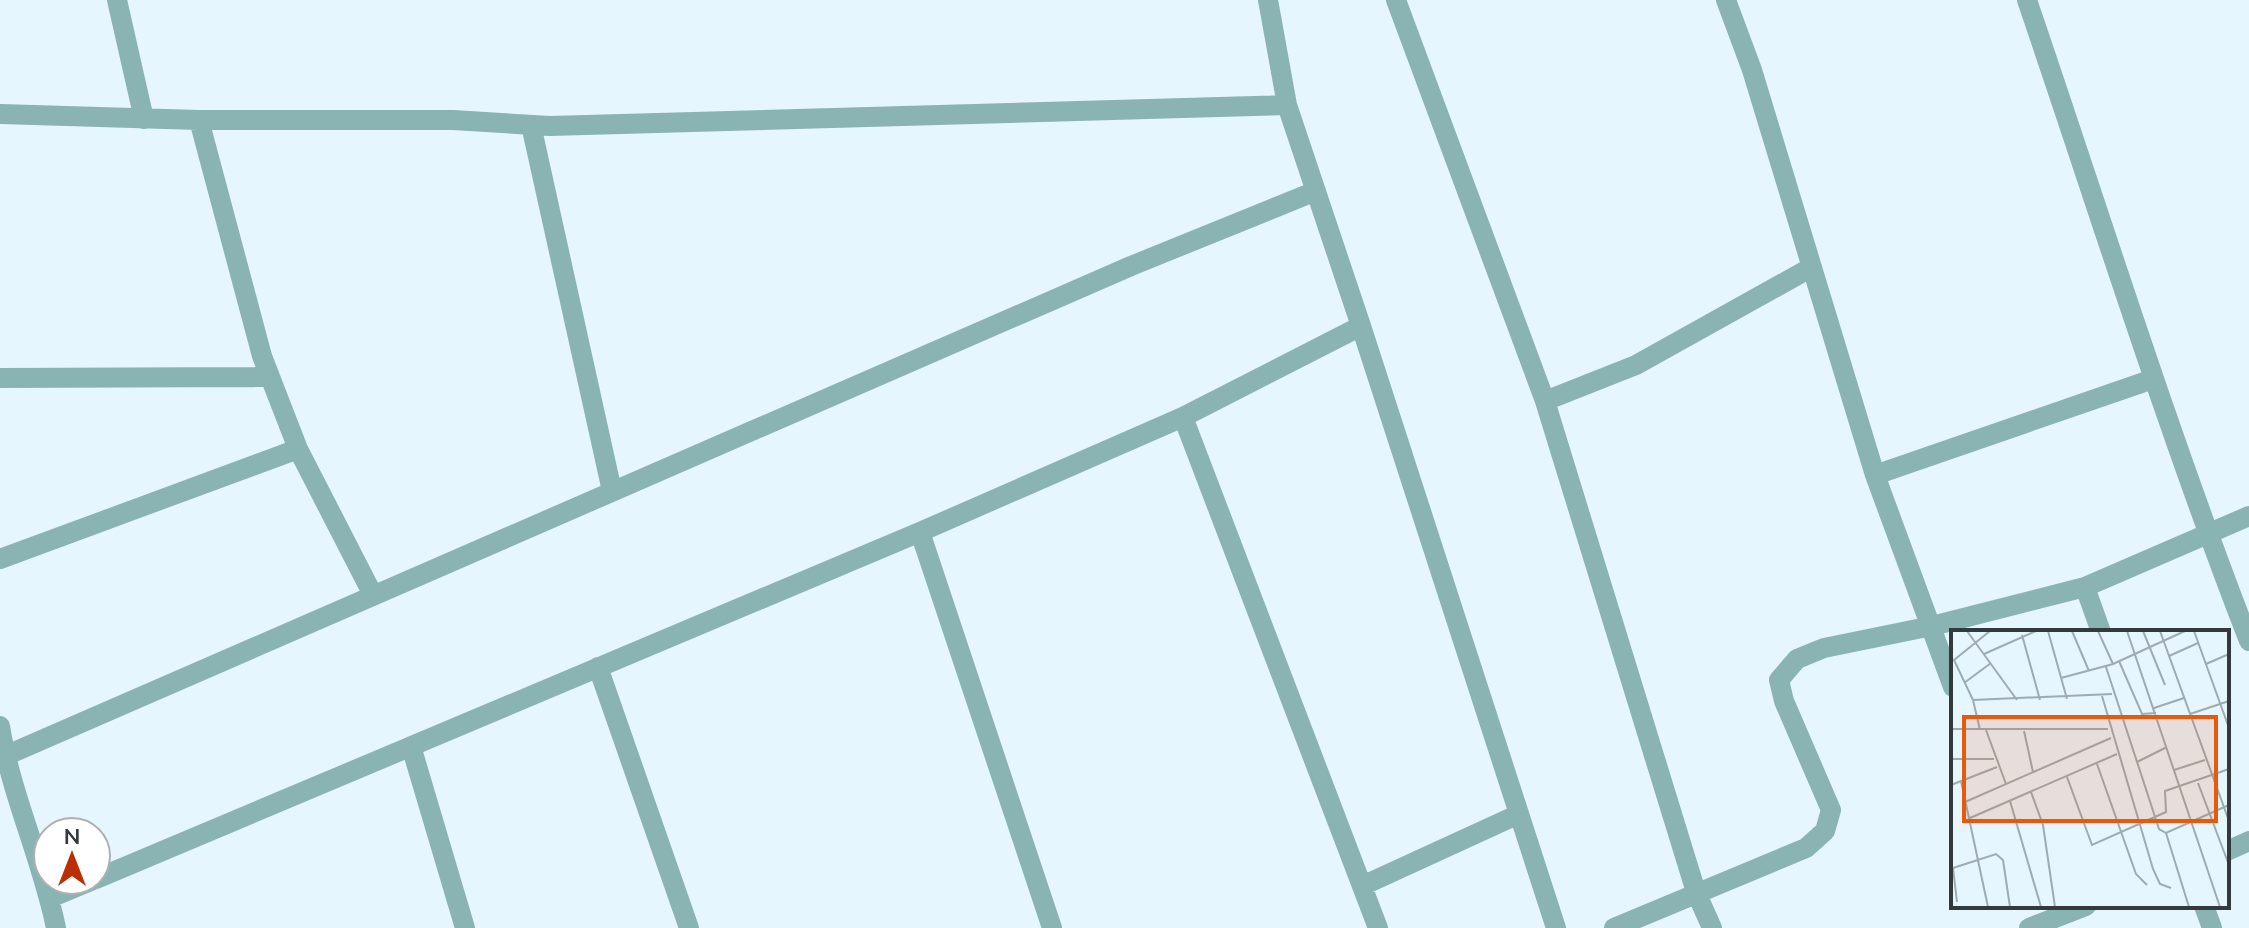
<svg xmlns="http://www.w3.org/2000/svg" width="2249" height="928" viewBox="0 0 2249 928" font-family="Mulish,sans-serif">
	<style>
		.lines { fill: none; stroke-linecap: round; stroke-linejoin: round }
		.minor { stroke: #8ab4b3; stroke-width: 20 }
		.inset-road { fill: none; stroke: #9eabb1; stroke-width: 2 }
		.view { fill: #e8590c; fill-opacity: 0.15; stroke: #e8590c; stroke-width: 4 }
		.inset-edge { fill: none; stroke: #333a3d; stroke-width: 4 }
	</style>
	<rect width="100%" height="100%" fill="#e5f6ff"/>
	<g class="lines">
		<path class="minor" d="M117 0 144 119
			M1268 0 1287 105 1361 326 1556 928
			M1396 0 1545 401 1696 892 1712 928
			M1726 0 1752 70 1875 475 1953 687
			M2027 0C2100 214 2167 430 2249 641
			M0 114 199 120H453L550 126 1287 105
			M199 120 262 356 298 449 373 595
			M531 125 612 491
			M0 378 270 377
			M1545 401 1636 365 1812 267
			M1183 417 1378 928
			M1875 475 2153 379
			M920 532 1052 928
			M0 559 298 449
			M2085 587 2101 632
			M598 667 689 928
			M0 726C11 795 42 859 56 928
			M411 746 465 928
			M5 756 1131 266 1316 191
			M2227 851 2249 841
			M96 879 920 532 1183 417 1361 326
			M1362 886 1519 814
			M50 898 93 880
			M2204 906 2212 928
			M1614 928 1806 848 1825 831 1831 810 1784 701 1779 680 1797 659 1824 648 1932 626 2085 587 2249 516
			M2029 928 2086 906"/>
	</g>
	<g transform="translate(1951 630)">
		<rect width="278" height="278" fill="#e5f6ff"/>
		<path class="inset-road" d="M16 1 66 70M39 1 3 30 22 70 161 64M97 1 116 69M121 1 138 41M147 1 162 34M176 1 269 277M192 1 214 55M209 1 278 191M243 1 278 98M71 5 89 70M33 24 85 1M218 26 247 13M168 31 191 84 205 83M255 34 278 24M155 37 208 199 215 203 278 175M110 48 162 34 234 1M13 53 40 33M151 66 202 239 209 254 220 258M22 70 29 100M203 78 233 68M239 84 278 71M0 99H157M35 100 55 154M73 101 82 142M0 129H43M186 132 216 117M146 134 185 244 196 255M223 140 254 130M116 147 141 215 215 182 214 161 278 139M10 151 37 277M247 153 278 235M0 155 46 137M80 162 92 195 104 277M59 171 90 277M14 172 160 108M19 188 166 124M215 203 238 277M6 272 2 238 45 224 52 230 59 277"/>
		<path class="view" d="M13 87H265V191H13Z"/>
		<rect width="278" height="278" class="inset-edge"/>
	</g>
	<g transform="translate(72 856)"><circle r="38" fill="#ffffff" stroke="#adb0b1" stroke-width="2"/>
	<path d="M0-6L14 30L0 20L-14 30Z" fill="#ba3004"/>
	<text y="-12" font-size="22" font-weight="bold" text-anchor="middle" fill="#333a3d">N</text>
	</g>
</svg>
